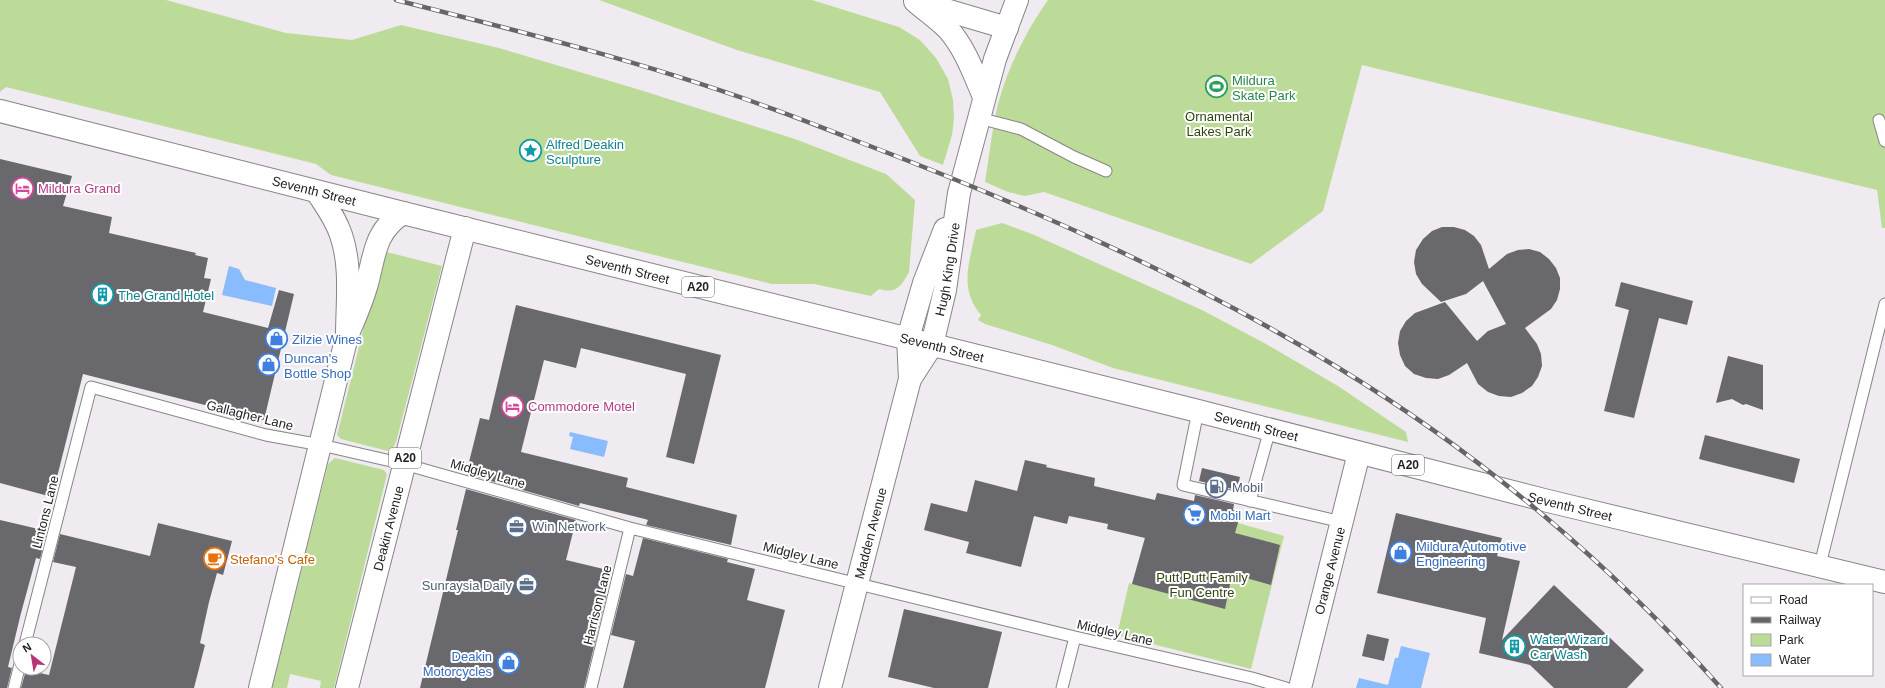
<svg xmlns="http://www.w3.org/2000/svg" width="1885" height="688" viewBox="0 0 1885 688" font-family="Helvetica,sans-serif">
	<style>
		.green { fill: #bcdb98 }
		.water { fill: #89bcff }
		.building { fill: #69686d }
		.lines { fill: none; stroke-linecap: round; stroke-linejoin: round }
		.service-casing { stroke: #888488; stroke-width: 13 }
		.minor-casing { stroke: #888488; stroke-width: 24 }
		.trunk-casing { stroke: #888488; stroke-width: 24 }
		.service { stroke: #fff; stroke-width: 11 }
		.minor { stroke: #fff; stroke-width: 22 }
		.trunk { stroke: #fff; stroke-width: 22 }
		.rail-casing { stroke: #676567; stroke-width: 4.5 }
		.rail { stroke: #fff; stroke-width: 3; stroke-dasharray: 9; stroke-linecap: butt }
		.labels { text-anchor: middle; stroke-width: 4; stroke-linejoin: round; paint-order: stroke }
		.shield { fill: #fff; stroke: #656465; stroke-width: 1 }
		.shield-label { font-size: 12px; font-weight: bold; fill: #232223 }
		.leisure-label { font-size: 13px; fill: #27864d; stroke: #fff; text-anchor: start }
		.park-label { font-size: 13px; fill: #30450d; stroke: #fff }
		.culture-label { font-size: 13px; fill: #0d838f; stroke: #fff; text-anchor: start }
		.hotel-label { font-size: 13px; fill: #b23c85; stroke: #fff; text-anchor: start }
		.street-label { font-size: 13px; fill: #232223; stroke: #fff }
		.shop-label { font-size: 13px; fill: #366cbe; stroke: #fff; text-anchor: start }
		.service-label { font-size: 13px; fill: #4e5e75; stroke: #fff; text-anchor: start }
		.food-label { font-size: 13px; fill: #c56008; stroke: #fff; text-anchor: start }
	</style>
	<rect width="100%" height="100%" fill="#f0ebf0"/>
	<path class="green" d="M0 0H166L286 33 352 40 401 25 499 48 637 89 795 139 886 174 915 200 909 272C901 287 896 294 879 289L871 296 814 284H772L331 175 316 164 6 87 0 92Z
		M599 0H812L899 27 920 40 936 58 948 79 953 100 954 118 952 135 943 165 920 156 880 92 737 50Z
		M1048 0H1885V228H1882L1877 190 1362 65 1323 211 1251 264 1044 192 1025 196 1008 192 985 182C989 157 992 130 998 104 1008 67 1026 31 1048 0Z
		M1002 223 1032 234 1202 310 1266 344 1338 386 1406 432 1408 442 1113 368 1052 345 985 324 978 320 981 315C958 288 970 261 976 230Z
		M383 251 442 266 396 442 394 446 388 451 341 439 337 435Z
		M335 458 384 470 387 474 334 688H320L321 681 290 674 287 688H272L328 464Z
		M1157 493 1241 512 1238 523 1284 536 1251 669 1117 635 1129 583 1132 584Z"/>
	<path class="water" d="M229 266 239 269 245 280 276 288 272 306 222 295Z
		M570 432 608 441 604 457 570 449 573 437 569 436Z
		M1401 646 1430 653 1421 688H1356L1359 678 1388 685 1395 658H1398Z"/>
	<path class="building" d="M0 159 72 176 63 206 112 217 109 233 196 253 195 255 208 258 204 278 211 279 203 312 268 328 279 290 294 294 264 420 83 374 52 497 0 483Z
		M1442 227H1454L1465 230 1474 236 1481 245 1489 269 1507 254 1518 250 1529 249 1540 252 1549 259 1556 268 1560 278V289L1557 300 1551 309 1525 328 1537 344 1541 354 1542 366 1538 377 1532 386 1522 393 1511 397 1499 396 1488 392 1478 384 1467 363 1449 375 1438 379 1426 378 1414 374 1405 366 1400 355 1398 343 1400 331 1406 321 1415 313 1445 302 1477 341 1488 331 1506 324 1483 281 1466 294 1441 302 1422 284 1416 274 1414 262 1416 250 1423 239 1432 231Z
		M1621 282 1693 301 1687 325 1659 318 1634 418 1604 411 1629 310 1615 306Z
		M516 305 721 355 694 464 666 457 686 374 581 348 576 368 544 360 521 452 628 478 626 487 737 515 731 545 646 525 648 520 645 519 580 503 579 506 466 474 480 418 489 420Z
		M1728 356 1763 365V410L1746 404 1743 405 1732 399 1716 403Z
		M1705 435 1800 459 1794 483 1699 459Z
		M1025 460 1047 465 1046 467 1095 478 1094 486 1155 500 1157 493 1194 501 1195 495 1234 504 1233 510 1241 512 1235 533 1280 545 1271 585 1232 574 1225 609 1132 584 1145 538 1107 529 1108 524 1069 516 1067 524 1034 516 1021 567 966 553 969 542 924 530 931 503 967 512 975 480 1017 491Z
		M1202 468 1240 477 1237 490 1199 481Z
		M466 489 576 520 566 560 612 571 584 688H420L458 530H456Z
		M1396 513 1502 538 1497 556 1520 561 1502 640 1554 585 1644 670 1627 688H1554L1530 665 1479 653 1486 618 1377 593Z
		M0 520 47 531 40 559 36 558 21 613 8 667 12 668 7 688H0Z
		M158 523 232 541 223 575 217 573 209 602 200 643 205 645 194 688H21L26 670 49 675 76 567 53 562 60 534 150 556Z
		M643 538 728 559 727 562 755 569 747 600 785 610 765 688H623L635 641 611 635 626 574 633 576Z
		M904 609 1002 632 988 688H934L888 677Z
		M1367 634 1389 639 1384 661 1362 656Z"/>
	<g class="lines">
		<defs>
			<path id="service" d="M979 118 1021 129 1074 157 1106 171
				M1879 120 1885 141
				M1198 411 1183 485 1342 522
				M1250 501 1270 429
				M1820 565 1885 304
				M25 644 91 387 266 435 321 445 404 464 630 528 1075 637 1252 678 1286 688
				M14 688 20 664
				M591 688 630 528
				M1062 688 1075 637"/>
			<g id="minor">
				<path d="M915 1C925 10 938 19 948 29 965 48 974 74 984 97"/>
				<path d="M922 3 1007 28"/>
				<path id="s1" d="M0 111 403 213"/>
				<path d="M317 192C326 206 336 219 341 235 352 266 347 303 347 336"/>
				<path d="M910 379 908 338 924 283 945 229"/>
				<path id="s2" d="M830 688 910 379 932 345 945 290 959 193 995 59 1017 0"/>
				<path id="s3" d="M1300 688 1359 453"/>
			</g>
			<g id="trunk">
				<path id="s4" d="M260 688 347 336C354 320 361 304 366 287 375 257 373 232 403 213L1198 411 1548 501 1885 582"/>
				<path id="s5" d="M347 688 465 228"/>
			</g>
		</defs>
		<use href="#service" class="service-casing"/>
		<use href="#minor" class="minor-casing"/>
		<use href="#trunk" class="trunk-casing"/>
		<use href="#service" class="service"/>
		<use href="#minor" class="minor"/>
		<use href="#trunk" class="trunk"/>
		<defs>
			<path id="rail" d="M396 0C519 31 643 62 762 105 796 117 829 130 862 143 1025 205 1187 276 1337 367 1479 453 1611 564 1721 688"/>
		</defs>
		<use href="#rail" class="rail-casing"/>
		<use href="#rail" class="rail"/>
	</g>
	<defs>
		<symbol id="stadium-ring" viewBox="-11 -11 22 22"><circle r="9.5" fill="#fff" stroke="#2e9e5b" stroke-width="1.5"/><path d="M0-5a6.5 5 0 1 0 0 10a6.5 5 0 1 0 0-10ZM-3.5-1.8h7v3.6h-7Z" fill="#2e9e5b"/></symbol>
		<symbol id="sight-ring" viewBox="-11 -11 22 22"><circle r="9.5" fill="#fff" stroke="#0f9aa8" stroke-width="1.5"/><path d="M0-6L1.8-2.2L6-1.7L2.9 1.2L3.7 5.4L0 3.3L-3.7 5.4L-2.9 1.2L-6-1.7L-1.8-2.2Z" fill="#0f9aa8"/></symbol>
		<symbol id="hotel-ring" viewBox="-11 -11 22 22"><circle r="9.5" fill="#fff" stroke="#d1479c" stroke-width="1.5"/><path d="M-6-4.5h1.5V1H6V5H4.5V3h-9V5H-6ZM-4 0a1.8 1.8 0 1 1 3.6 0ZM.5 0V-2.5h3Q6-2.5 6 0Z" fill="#d1479c"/></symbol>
		<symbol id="building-ring" viewBox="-11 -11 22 22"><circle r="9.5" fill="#fff" stroke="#0f9aa8" stroke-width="1.5"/><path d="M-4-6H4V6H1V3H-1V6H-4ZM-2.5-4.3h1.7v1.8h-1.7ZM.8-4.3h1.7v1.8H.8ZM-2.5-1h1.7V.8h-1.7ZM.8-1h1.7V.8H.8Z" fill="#0f9aa8"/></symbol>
		<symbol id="shop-ring" viewBox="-11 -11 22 22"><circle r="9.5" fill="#fff" stroke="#3f7fe0" stroke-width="1.5"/><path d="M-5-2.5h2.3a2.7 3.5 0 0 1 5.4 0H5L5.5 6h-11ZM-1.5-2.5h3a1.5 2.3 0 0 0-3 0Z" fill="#3f7fe0"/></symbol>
		<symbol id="fuel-ring" viewBox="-11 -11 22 22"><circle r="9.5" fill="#fff" stroke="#5c6f8a" stroke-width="1.5"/><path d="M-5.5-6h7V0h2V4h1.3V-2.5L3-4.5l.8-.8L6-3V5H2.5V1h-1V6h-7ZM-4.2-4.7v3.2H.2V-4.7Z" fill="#5c6f8a"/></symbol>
		<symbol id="supermarket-ring" viewBox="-11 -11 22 22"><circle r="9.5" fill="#fff" stroke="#3f7fe0" stroke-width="1.5"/><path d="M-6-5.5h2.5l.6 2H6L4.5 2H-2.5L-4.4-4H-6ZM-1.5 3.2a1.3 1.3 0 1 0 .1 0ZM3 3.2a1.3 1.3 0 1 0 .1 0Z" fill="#3f7fe0"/></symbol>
		<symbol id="office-ring" viewBox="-11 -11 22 22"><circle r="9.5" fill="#fff" stroke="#5c6f8a" stroke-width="1.5"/><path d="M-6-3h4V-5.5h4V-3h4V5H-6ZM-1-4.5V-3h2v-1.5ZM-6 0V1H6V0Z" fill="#5c6f8a"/></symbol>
		<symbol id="cafe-ring" viewBox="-11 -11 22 22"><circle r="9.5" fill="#fff" stroke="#e8710a" stroke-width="1.5"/><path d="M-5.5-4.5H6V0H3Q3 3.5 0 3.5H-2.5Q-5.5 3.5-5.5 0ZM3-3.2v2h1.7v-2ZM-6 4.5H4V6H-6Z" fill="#e8710a"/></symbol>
	</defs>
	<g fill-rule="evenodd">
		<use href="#stadium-ring" x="1204" y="74" width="25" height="25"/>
		<use href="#sight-ring" x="518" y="138" width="25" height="25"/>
		<use href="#hotel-ring" x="10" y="176" width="25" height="25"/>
		<use href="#building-ring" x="90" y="282" width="25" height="25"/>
		<use href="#shop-ring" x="264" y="326" width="25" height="25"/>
		<use href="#shop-ring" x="256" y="352" width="25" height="25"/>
		<use href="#hotel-ring" x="500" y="394" width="25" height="25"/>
		<use href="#fuel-ring" x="1204" y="474" width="25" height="25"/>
		<use href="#supermarket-ring" x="1182" y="502" width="25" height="25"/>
		<use href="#office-ring" x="504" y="514" width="25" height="25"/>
		<use href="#shop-ring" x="1388" y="540" width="25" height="25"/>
		<use href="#cafe-ring" x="202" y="546" width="25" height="25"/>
		<use href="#office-ring" x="514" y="572" width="25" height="25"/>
		<use href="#building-ring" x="1502" y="634" width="25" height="25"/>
		<use href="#shop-ring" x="496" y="650" width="25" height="25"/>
	</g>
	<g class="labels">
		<g class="shield">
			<rect x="682" y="277" width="32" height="20" rx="3"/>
			<rect x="389" y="448" width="32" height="20" rx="3"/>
			<rect x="1392" y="455" width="32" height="20" rx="3"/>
		</g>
		<g class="shield-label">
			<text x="698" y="291">A20</text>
			<text x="405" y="462">A20</text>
			<text x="1408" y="469">A20</text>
		</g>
		<g class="leisure-label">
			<text x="1232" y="85">Mildura<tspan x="1232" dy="15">Skate Park</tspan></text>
		</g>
		<g class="park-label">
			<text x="1219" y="121">Ornamental<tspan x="1219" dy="15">Lakes Park</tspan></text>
			<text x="1202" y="582">Putt Putt Family<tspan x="1202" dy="15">Fun Centre</tspan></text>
		</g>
		<g class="culture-label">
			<text x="546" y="149">Alfred Deakin<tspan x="546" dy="15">Sculpture</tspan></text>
			<text x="118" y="300">The Grand Hotel</text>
			<text x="1530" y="644">Water Wizard<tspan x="1530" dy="15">Car Wash</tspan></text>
		</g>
		<g class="hotel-label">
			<text x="38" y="193">Mildura Grand</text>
			<text x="528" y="411">Commodore Motel</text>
		</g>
		<g class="street-label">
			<text dy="5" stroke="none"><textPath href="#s1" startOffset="324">Seventh Street</textPath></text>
			<text dy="5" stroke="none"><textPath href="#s4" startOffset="732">Seventh Street</textPath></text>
			<text dy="5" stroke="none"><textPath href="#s2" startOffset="437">Hugh King Drive</textPath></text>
			<text dy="5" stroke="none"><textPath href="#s4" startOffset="1056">Seventh Street</textPath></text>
			<text transform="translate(250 415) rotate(14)" y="5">Gallagher Lane</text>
			<text dy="5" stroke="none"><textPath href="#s4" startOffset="1380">Seventh Street</textPath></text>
			<text transform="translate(488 473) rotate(16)" y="5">Midgley Lane</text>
			<text dy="5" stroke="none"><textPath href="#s4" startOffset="1704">Seventh Street</textPath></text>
			<text transform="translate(45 512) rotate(-76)" y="5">Lintons Lane</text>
			<text dy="5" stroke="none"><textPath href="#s5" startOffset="165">Deakin Avenue</textPath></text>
			<text dy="5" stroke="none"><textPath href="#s2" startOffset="160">Madden Avenue</textPath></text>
			<text transform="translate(801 555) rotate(14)" y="5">Midgley Lane</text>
			<text dy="5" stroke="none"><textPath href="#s3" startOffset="121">Orange Avenue</textPath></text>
			<text transform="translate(597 605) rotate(-76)" y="5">Harrison Lane</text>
			<text transform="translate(1115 632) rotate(13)" y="5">Midgley Lane</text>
		</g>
		<g class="shop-label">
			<text x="292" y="344">Zilzie Wines</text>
			<text x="284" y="363">Duncan's<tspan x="284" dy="15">Bottle Shop</tspan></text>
			<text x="1210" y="520">Mobil Mart</text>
			<text x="1416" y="551">Mildura Automotive<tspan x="1416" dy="15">Engineering</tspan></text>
			<text x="492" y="661" text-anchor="end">Deakin<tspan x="492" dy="15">Motorcycles</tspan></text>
		</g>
		<g class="service-label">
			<text x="1232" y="492">Mobil</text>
			<text x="532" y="531">Win Network</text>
			<text x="512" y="590" text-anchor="end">Sunraysia Daily</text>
		</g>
		<g class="food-label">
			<text x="230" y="564">Stefano's Cafe</text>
		</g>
	</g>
	<rect x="1743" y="584" width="130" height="92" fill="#ffffff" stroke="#a7a7a7"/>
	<rect x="1751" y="597" width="20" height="6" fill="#ffffff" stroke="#a7a7a7"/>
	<text x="1779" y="604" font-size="12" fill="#232223">Road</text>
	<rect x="1751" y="617" width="20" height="6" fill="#676567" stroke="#a7a7a7"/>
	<text x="1779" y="624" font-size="12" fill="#232223">Railway</text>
	<rect x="1751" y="634" width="20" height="12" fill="#bcdb98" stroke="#a7a7a7"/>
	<text x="1779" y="644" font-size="12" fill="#232223">Park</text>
	<rect x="1751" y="654" width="20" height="12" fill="#89bcff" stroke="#a7a7a7"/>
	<text x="1779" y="664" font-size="12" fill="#232223">Water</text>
	<g transform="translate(32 656) rotate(329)"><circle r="19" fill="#ffffff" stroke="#a7a7a7"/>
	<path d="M0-3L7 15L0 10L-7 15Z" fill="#ba3373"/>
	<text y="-6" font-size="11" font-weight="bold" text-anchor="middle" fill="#232223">N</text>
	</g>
</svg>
